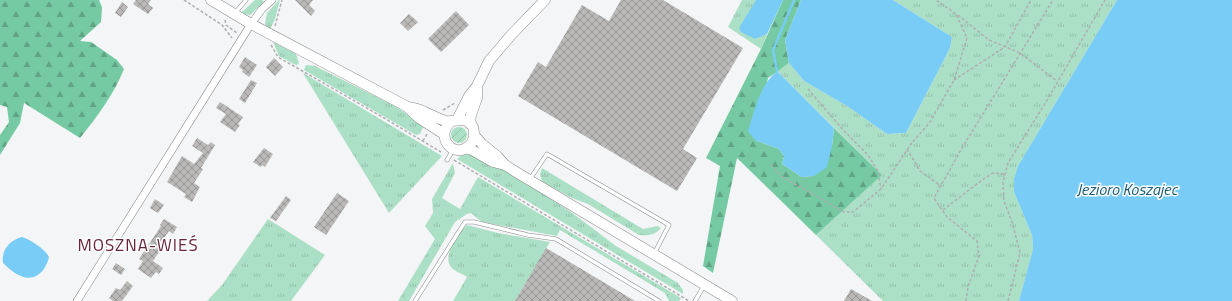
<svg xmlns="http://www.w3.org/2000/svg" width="1232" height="301" viewBox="0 0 1232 301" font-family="'Titillium Web',sans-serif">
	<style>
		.grass { fill: url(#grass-tufts) }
		.forest { fill: url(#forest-firs) }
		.garden { fill: url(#garden-furrows) }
		.water { fill: #78ccf5 }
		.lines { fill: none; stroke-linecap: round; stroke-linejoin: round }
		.stream { stroke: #78ccf5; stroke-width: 2.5 }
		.building { fill: url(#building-cross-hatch) }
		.lane-casing { stroke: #88898a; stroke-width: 4.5 }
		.street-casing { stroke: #88898a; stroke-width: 8 }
		.secondary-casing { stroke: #88898a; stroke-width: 11 }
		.path { stroke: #adaeaf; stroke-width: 1.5; stroke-dasharray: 3 2; stroke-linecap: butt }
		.lane { stroke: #fff; stroke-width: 3.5 }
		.street { stroke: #fff; stroke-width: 7 }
		.secondary { stroke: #fff; stroke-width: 10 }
		.labels { text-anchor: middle; stroke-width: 3; stroke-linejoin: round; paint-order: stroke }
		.water-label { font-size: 16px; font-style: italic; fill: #185b76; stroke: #fff }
		.quarter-label { font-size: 17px; letter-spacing: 1px; fill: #68243d; stroke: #fff }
	</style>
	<defs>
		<pattern id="grass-tufts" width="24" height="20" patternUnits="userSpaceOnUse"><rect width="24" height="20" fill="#ace0c6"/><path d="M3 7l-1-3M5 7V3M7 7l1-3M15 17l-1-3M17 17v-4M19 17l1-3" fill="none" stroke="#94c0aa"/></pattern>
		<pattern id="forest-firs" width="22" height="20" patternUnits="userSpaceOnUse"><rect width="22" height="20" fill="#75caa3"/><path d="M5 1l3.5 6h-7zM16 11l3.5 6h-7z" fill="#60a485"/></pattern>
		<pattern id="garden-furrows" width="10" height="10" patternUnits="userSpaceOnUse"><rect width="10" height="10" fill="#ace0c6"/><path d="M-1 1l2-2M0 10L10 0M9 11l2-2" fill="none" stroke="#94c0aa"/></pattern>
		<pattern id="building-cross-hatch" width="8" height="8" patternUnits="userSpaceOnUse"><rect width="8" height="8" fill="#bab9b8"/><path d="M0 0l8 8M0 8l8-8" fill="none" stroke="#979696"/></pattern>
	</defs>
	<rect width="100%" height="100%" fill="#f4f5f6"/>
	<path class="grass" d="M255 0H262L264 2 250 15 243 14 242 12Z
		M279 0H280L275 19 270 29 265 24 267 13Z
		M742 0H756L754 6 755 39 767 34 761 49 728 27Z
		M893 0H1117L1018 166 1014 179V192L1032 235 1033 249 1019 301H883L816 235 882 175 777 71 789 63 804 81 847 106 887 134 906 133 950 48 952 37Z
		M273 42 296 54 299 63 297 65 294 64 279 56Z
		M306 65 315 66 393 105 424 125 420 134 416 135 304 70Z
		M303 73 442 156 389 213Z
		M470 154 477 156 518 178 571 212 616 246 678 283 683 290V294L457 159 462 155Z
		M453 163 455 173 442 198 460 209 478 177 681 298 679 301H669L665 293 560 230 557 236 482 222 471 213 467 214 455 222 409 301H398L435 239 425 226 433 213 432 199Z
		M542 168 643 229 658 226 661 228C655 235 648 236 639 235L588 204 572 198 542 182 540 174Z
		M268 219 325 255 291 301H207L222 285Z
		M467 225 498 233 550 242 515 301H453L467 277C463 274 454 271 451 267 442 256 458 233 467 225Z"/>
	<path class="forest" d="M0 0H99L102 7 101 22 80 41 91 42 117 60 124 69C114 94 97 117 80 138L24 103 20 123 0 155V135L9 122 7 107 0 105Z
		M783 0H801L785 40 789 63 768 78 755 140 779 149 784 156 782 164 802 177 814 176 832 146 834 128 882 175 816 235 737 158 713 273 703 266 720 166 706 158 761 49Z"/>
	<path class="garden" d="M451 135a8 8 0 1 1 16 0a8 8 0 1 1-16 0Z"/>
	<path class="water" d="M756 0H783L767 34 755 39 741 32 739 28Z
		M801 0H893L952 37 950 48 906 133 887 134 847 106 804 81 789 63 785 40Z
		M1117 0H1232V301H1019L1033 249 1032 235 1014 192V179L1018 166Z
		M777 71 834 128 832 146 827 167 814 176 802 177 782 164 784 156 779 149 755 140 748 131C755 109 759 87 777 71Z
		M22 237C31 240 45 249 49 257 48 262 46 265 44 269 31 286 15 275 3 263 1 250 10 240 22 237Z"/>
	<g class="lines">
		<path class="stream" d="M777 71 773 50 794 0"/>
	</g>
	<path class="building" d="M136 0H151L148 4 153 8 148 14 133 4Z
		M295 0H313L309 5 315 11 311 16Z
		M621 0H663L743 48 683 149 697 158 677 191 518 96 538 62 546 67 582 5 609 21Z
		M122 2 128 7 121 17 115 13Z
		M456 11 469 25 441 52 428 39Z
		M409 14 418 22 408 31 400 23Z
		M245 57 257 65 249 77 242 72 243 70 239 67Z
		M274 58 283 67 275 76 266 67Z
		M251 80 257 83 245 103 239 99Z
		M220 102 243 117 238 124 240 125 235 132 220 122 226 114 216 108Z
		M197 138 208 145 211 142 215 145 201 168 203 169 194 183 200 187 192 202 184 197 186 194 167 182 182 156 194 164 203 153 192 146Z
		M264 148 273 154 265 167 262 165 261 167 253 162Z
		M337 193 349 201 326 235 314 227Z
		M286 196 291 200 276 221 270 218Z
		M155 199 164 205 158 213 150 208Z
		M164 219 177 227 173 234 169 231 161 242 164 244 153 261 163 268 159 274 156 272 151 278 138 269 143 261 139 259 161 226 160 225Z
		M546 248 563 258 635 301H515Z
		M116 263 125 269 121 275 112 269Z
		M127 281 133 286 122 301H113L109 298 116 288 120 290Z
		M851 289 872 301H844Z"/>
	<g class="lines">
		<defs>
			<path id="lane" d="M235 13 246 0
				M447 160 453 150
				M530 179 547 154 669 225 654 254
				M415 301 465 222H474L528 235 556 239 659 301
				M695 301 704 286"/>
			<path id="street" d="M77 301 251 24 262 9 272 0"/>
			<path id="secondary" d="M211 0 251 24 406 106 419 118 444 134
				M408 107C413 108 418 109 423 111 430 114 437 118 445 121 455 123 473 113 474 133 474 139 472 144 468 147 452 159 434 135 452 121
				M457 120 469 96 477 86 489 61 512 34 545 0
				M470 124 471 115 477 98V86
				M474 135 482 144 497 156 505 165 516 172 732 301
				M465 148 472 150 493 162 505 165"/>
		</defs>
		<use href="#lane" class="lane-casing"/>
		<use href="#street" class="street-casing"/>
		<use href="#secondary" class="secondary-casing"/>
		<path class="path" d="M184 0 222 25 232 38
			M958 15 989 40 1020 53 1057 81
			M225 20 226 25 237 33
			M275 26 282 0
			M271 45 278 57 379 115 441 152
			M954 80 1005 47 1031 0
			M808 89 844 131 868 155 878 171 881 189
			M443 110 455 103
			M423 141 427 134
			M907 149 920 171 941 186
			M454 160 689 301
			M771 165 781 176 844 212H853L881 189 911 144 930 122 954 80 967 38 956 14 936 0
			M943 210 982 180 993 173 1004 174
			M966 301 968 287 979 256 977 241 947 217 934 198 962 148 1053 0
			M1008 301 1020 253 1013 225 1004 201 1003 182 1008 163 1046 102 1105 0"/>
		<use href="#lane" class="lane"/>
		<use href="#street" class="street"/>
		<use href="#secondary" class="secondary"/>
	</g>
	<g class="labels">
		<g class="water-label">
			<text x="1127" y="195">Jezioro Koszajec</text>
		</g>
		<g class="quarter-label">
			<text x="138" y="251">MOSZNA-WIEŚ</text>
		</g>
	</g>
</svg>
